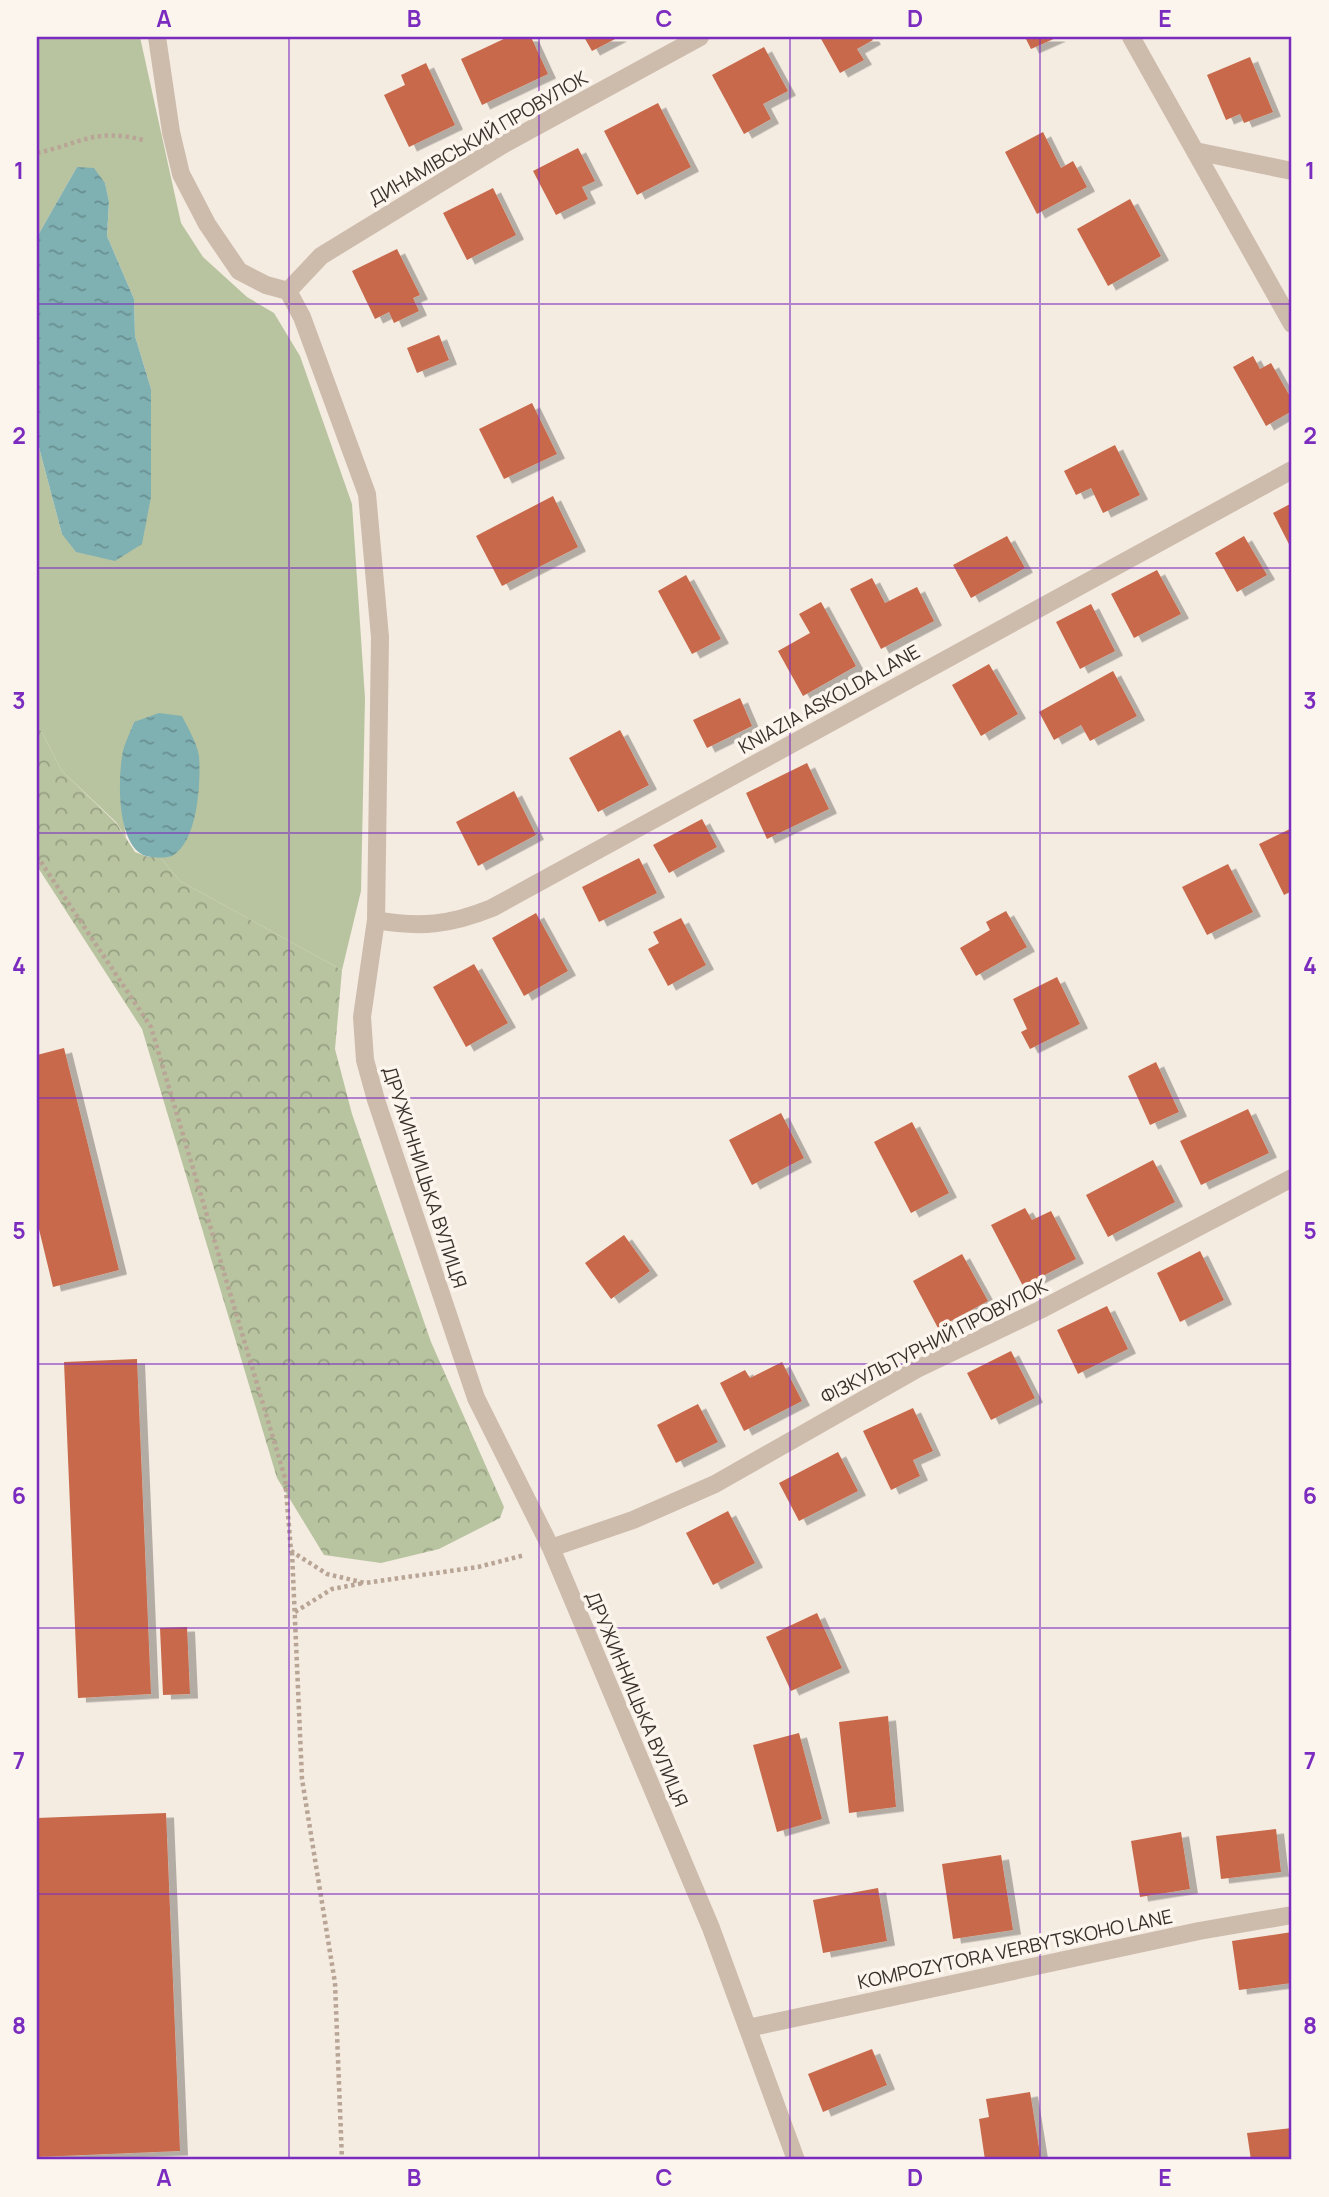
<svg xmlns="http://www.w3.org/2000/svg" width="1329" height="2197" viewBox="0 0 1329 2197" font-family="Manrope,sans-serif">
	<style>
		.grass { fill: #b8c4a0 }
		.forest { fill: url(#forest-crowns) }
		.water { fill: url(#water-ripples) }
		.building { fill: #c8694b; filter: url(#shadow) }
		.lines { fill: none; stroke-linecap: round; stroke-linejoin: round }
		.path { stroke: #b9a596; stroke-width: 4.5; stroke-dasharray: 3.5 3.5; stroke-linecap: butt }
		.street { stroke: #cdbbac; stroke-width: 18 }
		.grid { fill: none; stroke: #7b2cbf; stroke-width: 2; stroke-opacity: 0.55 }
		.labels { text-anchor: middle; stroke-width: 7; stroke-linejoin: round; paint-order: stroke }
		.street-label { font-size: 19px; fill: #3b302b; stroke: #fbf5ee }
		.neatline { fill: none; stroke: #7b2cbf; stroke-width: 2.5 }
		.grid-label { font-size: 23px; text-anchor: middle; font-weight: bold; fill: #7b2cbf }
	</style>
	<defs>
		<pattern id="forest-crowns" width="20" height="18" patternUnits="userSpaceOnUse" patternTransform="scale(1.75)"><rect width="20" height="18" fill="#b8c4a0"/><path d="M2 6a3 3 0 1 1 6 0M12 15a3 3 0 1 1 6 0" fill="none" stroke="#97a083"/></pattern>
		<pattern id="water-ripples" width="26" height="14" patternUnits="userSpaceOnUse" patternTransform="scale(1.75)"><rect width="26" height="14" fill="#7fb0b2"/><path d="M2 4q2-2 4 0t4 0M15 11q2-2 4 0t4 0" fill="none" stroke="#699091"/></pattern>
		<filter id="shadow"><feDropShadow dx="8" dy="4.5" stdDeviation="0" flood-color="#0004"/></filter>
	</defs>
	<rect width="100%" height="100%" fill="#f4ebe1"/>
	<path class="grass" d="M37 37H140L181 223 203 257 247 297 274 313 300 356 352 504 365 698 361 891 342 970 180 881 160 857H170L134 722C119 761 120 797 126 838L116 822 62 771 37 723V440L62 534 151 497V389L135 336 134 299 107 236 109 203 105 183 94 169 77 167 37 237Z"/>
	<path class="forest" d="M37 723 62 771 116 823 135 852 148 857H160L180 881 342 970 335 1049 352 1114 431 1342 504 1507 500 1518 439 1549 381 1563 324 1555 277 1478 142 1029 37 866Z"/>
	<path class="water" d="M77 167 94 168 105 183 109 202 107 236 134 299 135 336 151 389V497L142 544 115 561 76 552 62 534 37 440V237Z
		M159 713 182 716C188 728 197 743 199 756 201 782 198 842 172 856 167 858 157 858 151 857 115 854 117 773 124 747 127 739 131 730 134 722Z"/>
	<path class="building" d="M508 37H531L548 74 482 105 461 59Z
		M584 37H619L592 51Z
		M820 37H871L873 40 857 49 864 60 840 73Z
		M1025 37H1058L1031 49Z
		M764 47 788 91 763 104 771 119 744 134 712 75Z
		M1250 57 1273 112 1244 123 1240 114 1226 120 1207 75Z
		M426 63 455 125 409 147 384 95 405 85 401 75Z
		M658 103 691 167 637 195 604 131Z
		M1043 132 1061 168 1073 161 1087 187 1037 214 1005 152Z
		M578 148 595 181 582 187 588 199 556 215 533 171Z
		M493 188 516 235 467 260 443 213Z
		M1130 199 1161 256 1108 286 1077 229Z
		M397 249 420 295 413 298 419 311 394 323 389 312 375 319 352 271Z
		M439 335 449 360 417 373 407 348Z
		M1253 356 1260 369 1271 363 1292 400V411L1266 426 1233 367Z
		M532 403 557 454 504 479 479 429Z
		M1115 445 1140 495 1103 513 1091 488 1076 495 1064 471Z
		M553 496 578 547 502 586 476 536Z
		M1292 503V550L1273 513Z
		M1007 536 1025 568 971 598 953 565Z
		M1244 536 1267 575 1237 592 1215 553Z
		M1157 570 1181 614 1134 638 1111 594Z
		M686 575 721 639 692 654 658 591Z
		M872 578 885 603 917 587 934 621 881 649 850 589Z
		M821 602 856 666 803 696 778 651 810 633 799 614Z
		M1091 604 1115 651 1080 669 1056 622Z
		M989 664 1018 714 981 736 952 685Z
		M1113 671 1137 716 1090 741 1081 725 1054 740 1039 712Z
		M740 698 752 726 707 748 693 720Z
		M620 730 649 785 598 812 569 758Z
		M807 763 829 809 767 839 746 793Z
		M514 791 536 835 478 866 456 822Z
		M702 819 717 847 669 873 653 845Z
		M1292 828V891L1284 895 1259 844Z
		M639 858 657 893 599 922 582 887Z
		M1228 864 1253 912 1207 935 1182 887Z
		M1006 911 1027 947 976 976 960 948 990 930 986 922Z
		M536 913 568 971 524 996 492 938Z
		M681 918 706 965 668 986 648 949 659 943 653 932Z
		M474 964 508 1023 466 1047 433 987Z
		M1057 977 1080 1024 1030 1049 1021 1032 1027 1029 1013 999Z
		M64 1048 119 1270 53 1287 37 1221V1055Z
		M1156 1062 1179 1112 1150 1125 1128 1076Z
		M1248 1109 1269 1153 1201 1185 1180 1141Z
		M781 1113 804 1158 752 1185 729 1140Z
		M912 1122 949 1193 911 1213 874 1142Z
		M1153 1160 1175 1202 1108 1237 1086 1195Z
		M1025 1208 1032 1220 1051 1211 1076 1259 1023 1286 991 1225Z
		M624 1235 650 1271 611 1299 585 1263Z
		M1200 1251 1224 1300 1180 1322 1157 1273Z
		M962 1254 988 1301 938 1328 913 1281Z
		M1107 1306 1128 1349 1078 1374 1057 1330Z
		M1011 1351 1035 1398 991 1420 967 1373Z
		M137 1359 151 1694 78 1698 64 1362Z
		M782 1362 802 1401 744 1431 720 1383 745 1370 750 1378Z
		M698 1404 718 1442 676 1463 657 1425Z
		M913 1408 933 1451 913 1460 920 1476 891 1490 863 1431Z
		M838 1452 858 1491 799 1521 779 1483Z
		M728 1511 755 1563 713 1585 686 1533Z
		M817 1613 842 1668 791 1691 766 1637Z
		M187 1627 190 1694 163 1695 160 1628Z
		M888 1716 896 1807 849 1813 839 1722Z
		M799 1733 822 1819 777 1832 753 1745Z
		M166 1813 180 2151 37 2157V1818Z
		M1276 1829 1281 1872 1221 1879 1216 1836Z
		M1181 1832 1190 1889 1140 1897 1131 1841Z
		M1001 1855 1013 1930 953 1939 942 1864Z
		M878 1888 887 1941 823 1953 813 1900Z
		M1292 1932V1983L1239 1990 1232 1941Z
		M872 2049 887 2085 823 2112 808 2074Z
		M1030 2092 1041 2160H985L979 2119 989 2117 986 2099Z
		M1292 2128V2160H1251L1247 2133Z"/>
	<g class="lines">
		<path class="path" d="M37 153C83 143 93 128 144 140
			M37 856 151 1027 285 1478 291 1551 327 1574 365 1583 478 1567 525 1555
			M292 1552 302 1779 335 1983 342 2160
			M295 1612 332 1589 364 1583"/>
		<path class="street" d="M157 37 171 132 181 174 207 224 239 271 266 285 288 291 302 317 367 494 380 637 376 920 362 1017 365 1060 376 1100 476 1398 551 1548 711 1928 796 2160
			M1131 37 1292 324
			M1195 151 1292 171
			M288 291 321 256 504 144 700 37
			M376 920C420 928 450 925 492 908L1292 470
			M551 1548 633 1520 715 1484 917 1369 1040 1310 1292 1178
			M748 2028 1199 1931 1292 1915"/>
	</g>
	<path class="grid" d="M289 37V2160M539 37V2160M790 37V2160M1040 37V2160M37 304H1292M37 568H1292M37 833H1292M37 1098H1292M37 1364H1292M37 1628H1292M37 1894H1292"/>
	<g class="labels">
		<g class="street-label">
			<text transform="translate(478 138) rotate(-30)" y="7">ДИНАМІВСЬКИЙ ПРОВУЛОК</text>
			<text transform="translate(829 699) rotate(-29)" y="7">KNIAZIA ASKOLDA LANE</text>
			<text transform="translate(425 1177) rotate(72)" y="7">ДРУЖИННИЦЬКА ВУЛИЦЯ</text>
			<text transform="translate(934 1341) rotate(-27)" y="7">ФІЗКУЛЬТУРНИЙ ПРОВУЛОК</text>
			<text transform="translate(637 1699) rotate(67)" y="7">ДРУЖИННИЦЬКА ВУЛИЦЯ</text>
			<text transform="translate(1015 1949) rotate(-12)" y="7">KOMPOZYTORA VERBYTSKOHO LANE</text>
		</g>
	</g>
	<rect width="1329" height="2197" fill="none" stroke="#fbf5ee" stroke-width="77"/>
	<rect x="38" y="38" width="1252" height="2120" class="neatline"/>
	<g class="grid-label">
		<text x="164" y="27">A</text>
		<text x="414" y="27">B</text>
		<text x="664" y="27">C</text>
		<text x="915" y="27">D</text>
		<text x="1165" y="27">E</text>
		<text x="19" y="179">1</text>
		<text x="1310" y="179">1</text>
		<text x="19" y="444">2</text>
		<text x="1310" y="444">2</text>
		<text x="19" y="709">3</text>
		<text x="1310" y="709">3</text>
		<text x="19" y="974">4</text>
		<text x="1310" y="974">4</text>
		<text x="19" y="1239">5</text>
		<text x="1310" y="1239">5</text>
		<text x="19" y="1504">6</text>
		<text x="1310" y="1504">6</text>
		<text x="19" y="1769">7</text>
		<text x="1310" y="1769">7</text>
		<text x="19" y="2034">8</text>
		<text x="1310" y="2034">8</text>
		<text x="164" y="2186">A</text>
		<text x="414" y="2186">B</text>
		<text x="664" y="2186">C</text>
		<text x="915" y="2186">D</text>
		<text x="1165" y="2186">E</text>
	</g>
</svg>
